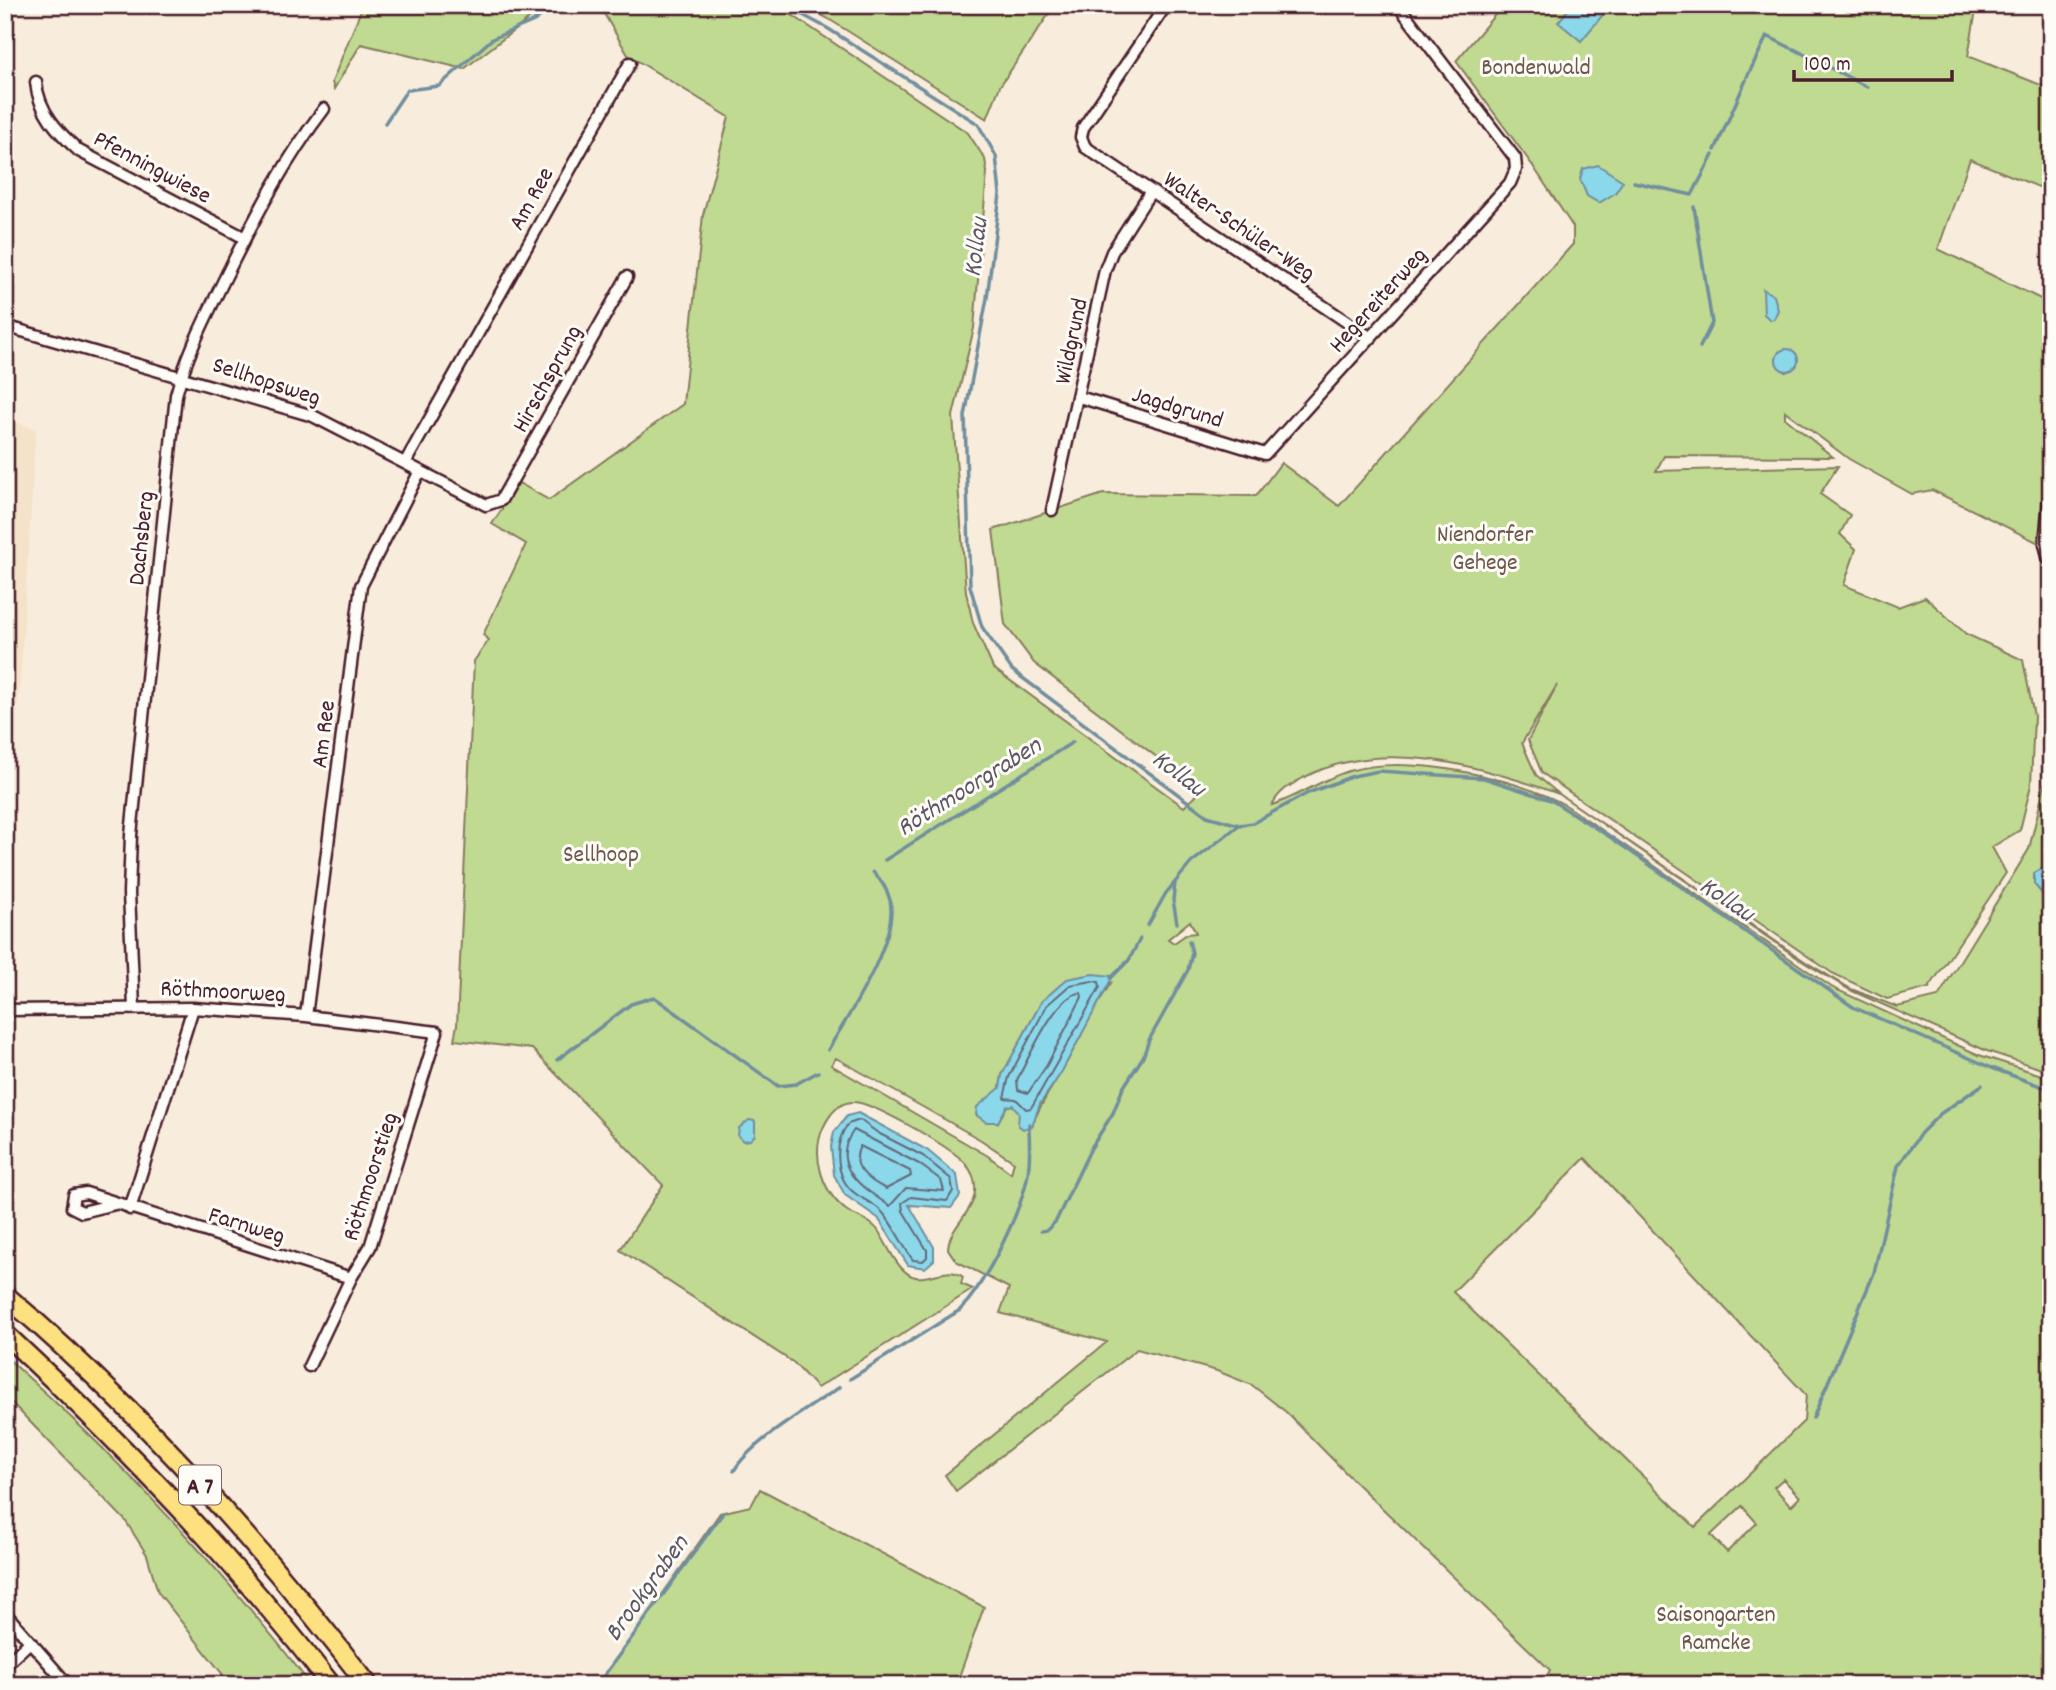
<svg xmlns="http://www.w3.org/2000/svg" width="2056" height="1690" viewBox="0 0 2056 1690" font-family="Dekko,sans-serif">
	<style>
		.built { fill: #f4e2c9 }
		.green { fill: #c0da91; stroke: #857c5e; stroke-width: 2; fill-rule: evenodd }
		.water { fill: #8bd8eb; stroke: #718e9e; stroke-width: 2 }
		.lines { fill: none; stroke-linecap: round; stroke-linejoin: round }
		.shore { stroke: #646978; stroke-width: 2 }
		.stream { stroke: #718e9e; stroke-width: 3.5 }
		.street-casing { stroke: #4a1f2b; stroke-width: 15 }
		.secondary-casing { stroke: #4a1f2b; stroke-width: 19 }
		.highway-casing { stroke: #4a1f2b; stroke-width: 23 }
		.street { stroke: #fdfcf7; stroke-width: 10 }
		.secondary { stroke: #fdfcf7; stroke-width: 14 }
		.highway { stroke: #fde080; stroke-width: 18 }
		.labels { text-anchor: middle; stroke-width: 6; stroke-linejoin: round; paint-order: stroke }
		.shield { fill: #fdfcf7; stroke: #806168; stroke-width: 2 }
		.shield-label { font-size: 23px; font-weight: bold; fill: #4a1f2b }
		.park-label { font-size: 24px; fill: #6d574a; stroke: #fdfcf7 }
		.street-label { font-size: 24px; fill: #4a1f2b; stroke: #fdfcf7 }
		.water-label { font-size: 26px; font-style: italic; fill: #5e5665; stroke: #fdfcf7 }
	</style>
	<rect width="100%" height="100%" fill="#f8eddc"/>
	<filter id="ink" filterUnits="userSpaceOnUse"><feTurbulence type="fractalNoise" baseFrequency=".0143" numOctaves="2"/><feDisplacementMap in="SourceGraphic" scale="14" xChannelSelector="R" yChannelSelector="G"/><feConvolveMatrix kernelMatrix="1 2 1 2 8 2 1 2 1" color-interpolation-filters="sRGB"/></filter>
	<g filter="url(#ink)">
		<path class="built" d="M5 419 36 429 20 684 5 806Z"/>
		<path class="green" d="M363 5H547L464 69 361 44 334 89 332 82Z
			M599 5H777L968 133 985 159 987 172 974 328 953 416 966 592 973 623 993 668 1184 807 1201 791 1034 663 1005 624 993 530 1103 494 1256 496 1281 463 1339 506 1573 244V227L1533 166 1456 61 1503 5H1977L1968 56 2051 89V192L1970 159 1938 249 2051 304V549L1932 490 1912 494 1849 459 1785 411V418L1833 457 1664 456 1656 471 1838 466 1820 494 1850 515 1840 534 1856 549 1844 585 1898 607 1925 597 1966 634 2023 660 2034 716 2031 785 2020 830 1992 847 2006 873 1929 988 1887 999 1832 973 1542 773 1528 740 1557 685 1522 743 1536 775 1559 794 1806 962 1851 989 1897 1007 1938 997 2029 849 2048 771 2050 728 2041 663 2051 661V863L2034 884 2051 904V1072L1987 1051 1850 990 1805 963 1559 794C1481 766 1381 736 1303 778 1289 786 1280 790 1272 805 1298 797 1322 779 1349 771 1407 754 1516 777 1567 806L1833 988 1979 1055 2051 1078V1685H1542L1550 1670 1353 1480 1286 1412 1252 1385 1217 1371 1137 1349 956 1491 945 1475 1107 1342 1000 1313 1009 1288 956 1261 948 1249C949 1227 973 1213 975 1192 976 1181 972 1171 965 1163 953 1148 870 1101 853 1102 838 1102 829 1115 823 1128 811 1155 822 1192 846 1210 856 1217 869 1219 877 1229 887 1243 896 1269 912 1276 929 1282 948 1264 963 1277L961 1284 973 1289 817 1388 794 1363 620 1250 663 1185 532 1049 454 1040 457 1025 474 661 489 640 483 635 526 544 492 524 519 483 549 500 683 404 703 215 729 117 628 55ZM1779 352 1796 366 1786 372 1777 362ZM1190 921 1196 933 1187 934 1174 943 1168 939ZM1111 983C1091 1012 1078 1044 1060 1074 1049 1092 1039 1106 1032 1126L1013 1105 1007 1106 998 1122 985 1103 1000 1088 1002 1075 1042 1001ZM836 1058 981 1140 1014 1162 1011 1173 988 1156 831 1065ZM1585 1158 1806 1395 1804 1421 1695 1527 1453 1292ZM1783 1479 1800 1497 1791 1506 1774 1487ZM1742 1506 1757 1523 1727 1552 1711 1535Z
			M802 5H1055L1000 86 987 119 827 18Z
			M5 1356C116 1455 220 1567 311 1685H231L158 1592 147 1555 125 1520 5 1396Z
			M760 1489 984 1607 956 1685H598L720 1513 751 1506Z"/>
		<path class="water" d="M1572 5H1611L1581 41 1558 22Z
			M1598 165 1623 181 1615 193 1599 203 1587 196 1580 179 1583 169Z
			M1763 289 1774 296 1778 310 1774 319 1770 320 1764 314Z
			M1776 360a11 11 0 1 1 22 0a11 11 0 1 1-22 0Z
			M2051 863V904L2034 884V873Z
			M1093 974 1113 976 1061 1073 1040 1104 1032 1126 1023 1129 1018 1125 1019 1113 1013 1105 1007 1106 998 1122H986L976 1115 977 1107 1000 1088 1002 1075 1042 1001 1067 979Z
			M858 1113 927 1150 957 1175 960 1196 951 1208 909 1205 934 1247V1260L925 1268 908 1265 878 1218 845 1195 834 1175 831 1147 834 1132 847 1116Z
			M749 1120 755 1121V1135L750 1140 743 1141 738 1136 739 1128Z"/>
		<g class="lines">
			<path class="shore" d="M1093 981 1099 982 1100 987 1031 1108 1026 1109 1016 1099 1004 1098 1009 1077 1047 1005 1070 985Z
				M1081 993 1082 997 1047 1065 1028 1093 1018 1090 1017 1080C1028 1060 1056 993 1081 993Z
				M860 1120 878 1133 923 1156 951 1179 953 1191 947 1201 911 1197 902 1203 903 1211 927 1250V1257L923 1261 913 1260C902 1245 895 1227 883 1213 876 1204 865 1201 856 1194 835 1180 833 1143 848 1124Z
				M854 1130 919 1164 941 1180 944 1191 906 1188 890 1206C864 1189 827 1166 854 1130Z
				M860 1146 910 1171 911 1176 886 1189C870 1181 849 1167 860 1146Z"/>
			<path class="stream" d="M784 5 827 28 978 124 996 156 1000 194 987 298 965 416 970 586 982 627 1012 670 1207 816 1239 825 1253 823 1308 793 1353 776 1379 771 1484 778 1551 800 1610 837 1853 1007 1992 1068 2051 1090
				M1794 49 1867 87
				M1747 77 1767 36 1791 48
				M385 123 407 90 439 86 492 39 534 21 555 5
				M1715 150 1746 80
				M1634 182 1692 195 1713 155
				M1694 207 1712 323 1700 347
				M885 860 1073 742
				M1175 883 1173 900 1177 923
				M1148 925 1166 893 1191 863 1239 825
				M1111 978 1129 960 1140 939
				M828 1050C848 1016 899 940 890 900 887 889 881 880 873 872
				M557 1060 631 1004 654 997 778 1086 796 1084 818 1072
				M1041 1231 1047 1230 1056 1221 1091 1148 1113 1113 1123 1088 1143 1057 1149 1040 1188 970 1192 953 1189 941
				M850 1379 960 1310C986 1283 1022 1211 1028 1173 1031 1157 1029 1140 1029 1124
				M1813 1418 1874 1273 1898 1166 1921 1133 1940 1114 1982 1085
				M734 1471C749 1443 812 1406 840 1387
				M597 1685 723 1513"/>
			<defs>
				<path id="street" d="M1166 5 1083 128 1081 137 1085 147 1371 338
					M36 82C38 111 59 133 79 151L245 238
					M5 326 313 416 486 505 501 500 627 277
					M1079 397 1265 454 1510 183 1516 169 1515 158 1398 5
					M405 463 630 63
					M1052 510 1105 270 1112 252 1151 191
					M134 1008 129 893 131 835 176 395C187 353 207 315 226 276 255 217 285 160 324 109
					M5 1010 193 1008 306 1016 437 1032 370 1247 351 1278 309 1366
					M306 1016 361 586 420 471
					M115 1204 82 1212 72 1207 74 1195 86 1193 351 1278
					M130 1209 193 1008
					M5 1613 68 1685
					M5 1665 30 1642"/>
				<path id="secondary" d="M2051 501 2047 544 2051 559"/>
				<path id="highway" d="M5 1295C140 1410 260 1545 368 1685
					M5 1334C122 1443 233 1558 331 1685"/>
			</defs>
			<use href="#street" class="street-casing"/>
			<use href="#secondary" class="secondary-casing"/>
			<use href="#highway" class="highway-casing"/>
			<use href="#street" class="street"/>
			<use href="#secondary" class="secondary"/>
			<use href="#highway" class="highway"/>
		</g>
	</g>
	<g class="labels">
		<rect class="shield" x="179" y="1465.5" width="42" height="39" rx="5"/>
		<g class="shield-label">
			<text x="200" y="1493">A 7</text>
		</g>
		<g class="park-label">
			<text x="1536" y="74">Bondenwald</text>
			<text x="1485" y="541">Niendorfer<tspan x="1485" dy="28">Gehege</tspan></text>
			<text x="601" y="861">Sellhoop</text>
			<text x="1716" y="1621">Saisongarten<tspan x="1716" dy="28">Ramcke</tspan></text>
		</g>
		<g class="street-label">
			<text transform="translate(153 166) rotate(28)" y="8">Pfenningwiese</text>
			<text transform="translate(530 198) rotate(-61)" y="8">Am Ree</text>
			<text transform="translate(1240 225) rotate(34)" y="8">Walter-Schüler-Weg</text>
			<text transform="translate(1377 299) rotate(-48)" y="8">Hegereiterweg</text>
			<text transform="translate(1070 341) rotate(-78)" y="8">Wildgrund</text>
			<text transform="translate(546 378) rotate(-61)" y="8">Hirschsprung</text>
			<text transform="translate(267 380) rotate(18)" y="8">Sellhopsweg</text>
			<text transform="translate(1178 406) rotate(17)" y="8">Jagdgrund</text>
			<text transform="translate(140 538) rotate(-84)" y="8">Dachsberg</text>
			<text transform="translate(322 734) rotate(-83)" y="8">Am Ree</text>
			<text transform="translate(223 990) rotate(3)" y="8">Röthmoorweg</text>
			<text transform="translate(369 1176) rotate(-72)" y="8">Röthmoorstieg</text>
			<text transform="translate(247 1224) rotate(17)" y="8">Farnweg</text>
		</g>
		<g class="water-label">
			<text transform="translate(974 247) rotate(-83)" y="9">Kollau</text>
			<text transform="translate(1180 772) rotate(37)" y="9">Kollau</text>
			<text transform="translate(968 785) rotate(-32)" y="9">Röthmoorgraben</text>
			<text transform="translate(1728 898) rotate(34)" y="9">Kollau</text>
			<text transform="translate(645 1587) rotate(-54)" y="9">Brookgraben</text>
		</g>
	</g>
	<rect width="2056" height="1690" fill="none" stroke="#fdfcf7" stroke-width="28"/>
	<rect x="14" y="14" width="2028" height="1662" fill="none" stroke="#4a1f2b" stroke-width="2.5" filter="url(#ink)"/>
	<path d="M1794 70v10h158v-10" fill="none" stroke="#4a1f2b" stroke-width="3.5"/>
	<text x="1804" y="70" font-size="21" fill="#4a1f2b" stroke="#fdfcf7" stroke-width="5" paint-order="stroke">100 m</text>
</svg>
